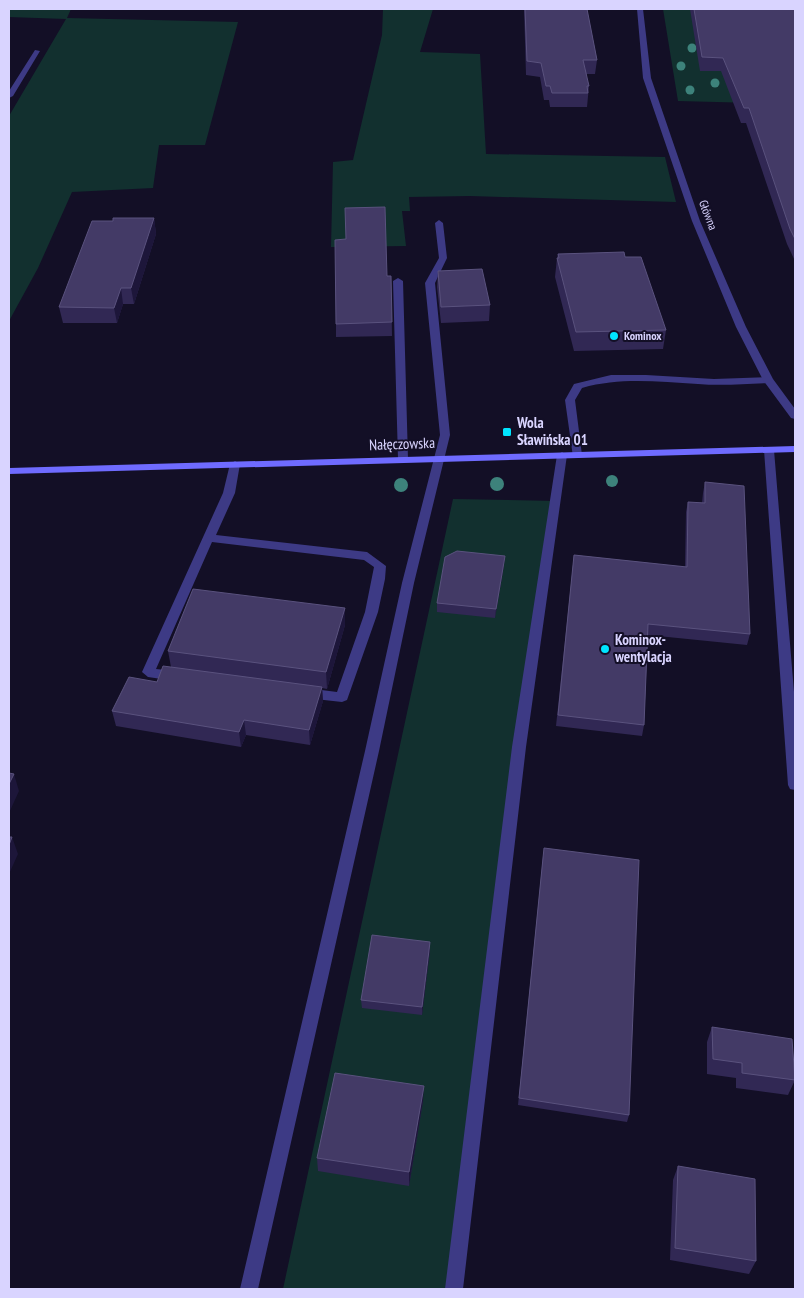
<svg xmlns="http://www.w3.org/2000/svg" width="804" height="1298" viewBox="0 0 804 1298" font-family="'PT Sans Narrow',sans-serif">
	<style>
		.green { fill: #12302f }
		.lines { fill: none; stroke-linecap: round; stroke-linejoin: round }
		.lane { fill: #3d3a85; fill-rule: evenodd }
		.street { fill: #3d3a85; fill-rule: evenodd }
		.secondary { fill: #6f6bff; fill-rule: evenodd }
		.tree { fill: #3d827b }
		.wall { fill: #312854 }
		.shaded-wall { fill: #1d163a }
		.building { fill: #433a66; stroke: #5a527e }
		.poi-dot { fill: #00e5ff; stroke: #130f26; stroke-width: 2 }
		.labels { text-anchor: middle; stroke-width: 4; stroke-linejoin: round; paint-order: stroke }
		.far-street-label { font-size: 12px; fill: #d9d4ff; stroke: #130f26 }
		.far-poi-label { font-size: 12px; font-weight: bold; fill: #d9d4ff; stroke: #130f26; text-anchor: start }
		.poi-label { font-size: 15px; font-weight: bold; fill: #d9d4ff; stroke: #130f26; text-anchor: start }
		.street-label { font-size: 15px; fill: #d9d4ff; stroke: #130f26 }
	</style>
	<rect width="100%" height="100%" fill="#130f26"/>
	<path class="green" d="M9 9H71L67 18 238 22 205 145H159L153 188 72 192 38 268 9 321V116L66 19 9 17Z
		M383 9H433L420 52 480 54 486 154 665 157 676 202 470 196 409 197 410 211H402L406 246 331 247 333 162 353 160 382 35Z
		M663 9 795 14V104L678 101Z
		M453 499 555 501 458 1289H283Z"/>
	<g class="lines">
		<path class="lane" d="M35 50 40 51 13 96 9 98V91Z
			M439 220 443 223 447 258 435 283 450 435 414 583 379 751 258 1289H240L365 751 402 583 440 435 425 283 439 258 435 223Z
			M398 278 403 281 408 459 403 462 398 459 393 281Z
			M611 375H646L714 379 768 377 773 380 768 383C745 384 721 386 698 384 658 382 621 377 582 388L575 400 582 455 581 457H573L565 400 574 384Z
			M769 447 774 450 795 704V790L790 789 788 785 764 450Z
			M562 452 567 455 526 747 463 1289H445L512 747 557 455Z
			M235 461 240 464 235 493 216 535 367 552 386 566 385 579 378 612 347 700 342 702 306 698 301 696 300 693 301 690 306 688 337 692 365 612 374 567 364 560 212 542 156 669 175 671 181 676 175 681 148 677 142 672 223 493 230 464Z"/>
		<path class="street" d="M637 9H643L651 78 700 221 746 327 773 379 795 409V419L791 418 763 380 736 327 692 221 643 78Z"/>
		<path class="secondary" d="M795 446V452L9 474V468Z"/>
	</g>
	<g class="tree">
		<circle cx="692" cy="48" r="4.5"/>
		<circle cx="681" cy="66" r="4.5"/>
		<circle cx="715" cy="83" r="4.5"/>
		<circle cx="690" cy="90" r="4.5"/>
		<circle cx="612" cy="481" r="6"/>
		<circle cx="497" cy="484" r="7"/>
		<circle cx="401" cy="485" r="7"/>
	</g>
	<path class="wall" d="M91 9H124V10Z
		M524 9H587L597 60 595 74H586L589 86 587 107H550L549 100H544L540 77 526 75Z
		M690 9H795V261L787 244 746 123H741L721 71H700Z
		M154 218 156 234 134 304H123L117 323H63L59 307 113 221Z
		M558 254 625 257 666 330 663 349 574 351 555 277 557 258Z
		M438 271 490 305 489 321 441 323 437 287Z
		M387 276H391L392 336 336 337V324Z
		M705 482 750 634 747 645 648 635 644 725 642 736 556 726 574 555 685 567 686 512 688 502 702 503 703 493Z
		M504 565 495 618 437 612V603Z
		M345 608V625L327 689 322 688 323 701 310 745 246 735 241 747 116 726 112 711 157 682 171 667 168 651Z
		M543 856 629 1115 627 1122 518 1105Z
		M430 942V950L422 1015 362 1008 361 1000Z
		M712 1027 795 1080 788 1095 736 1088V1078L707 1074V1042Z
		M423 1101 409 1186 318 1171 317 1158Z
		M678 1166 756 1261 749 1274 670 1260 673 1180Z"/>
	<path class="shaded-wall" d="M154 218 156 234 134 304 131 288Z
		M121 288 123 304 117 323 114 308Z
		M505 556 504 565 495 618 496 609Z
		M345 608V625L327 689 326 672Z
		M322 687 323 701 310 745 309 730Z
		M244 720 246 735 241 747 239 732Z
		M14 774 19 791 9 813V784Z
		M12 837 18 854 9 874V845Z
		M430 942V950L422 1015V1007Z
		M424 1086 423 1101 409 1186V1172Z"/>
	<path class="building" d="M525 9H587L597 60H583L589 86H587L588 93H552L550 86H546L541 63 527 61Z
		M694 9H795V239L790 229 749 108H744L723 58 702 57Z
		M385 207 387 276H391L392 322 336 324 335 240 346 239 345 208Z
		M113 218H154L131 288H121L114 308 59 307 92 221H113Z
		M624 252 625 257H641L666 330 576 332 557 258H559L558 254Z
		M482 269 490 305 441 307 438 271Z
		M705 482 744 486 750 634 648 624 644 725 558 715 574 555 687 567 688 502 705 503Z
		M457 551 505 556 496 609 437 603 445 557Z
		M193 589 345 608 326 672 168 651Z
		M163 666 322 687 309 730 244 720 239 732 112 711 129 677 157 682Z
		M9 773 14 774 9 784Z
		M9 837H12L9 845Z
		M544 848 639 860 629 1115 519 1098Z
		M372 935 430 942 422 1007 361 1000Z
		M712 1027 792 1039 795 1080 742 1073V1063L713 1059Z
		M335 1073 424 1086 409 1172 317 1158Z
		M678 1166 755 1179 756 1261 675 1248Z"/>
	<g class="poi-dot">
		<circle cx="614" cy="336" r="5"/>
		<rect x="502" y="427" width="10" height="10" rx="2.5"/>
		<circle cx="605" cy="649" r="5"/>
	</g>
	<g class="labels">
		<g class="far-street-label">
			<text transform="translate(708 215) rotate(69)" y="4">Główna</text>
		</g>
		<g class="far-poi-label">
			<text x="624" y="340">Kominox</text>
		</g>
		<g class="poi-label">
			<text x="517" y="428">Wola<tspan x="517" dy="17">Sławińska 01</tspan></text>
			<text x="615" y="645">Kominox-<tspan x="615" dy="17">wentylacja</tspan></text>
		</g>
		<g class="street-label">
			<text transform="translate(402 444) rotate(-2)" y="5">Nałęczowska</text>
		</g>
	</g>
	<rect width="804" height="1298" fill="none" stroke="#d9d4ff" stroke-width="20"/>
</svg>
